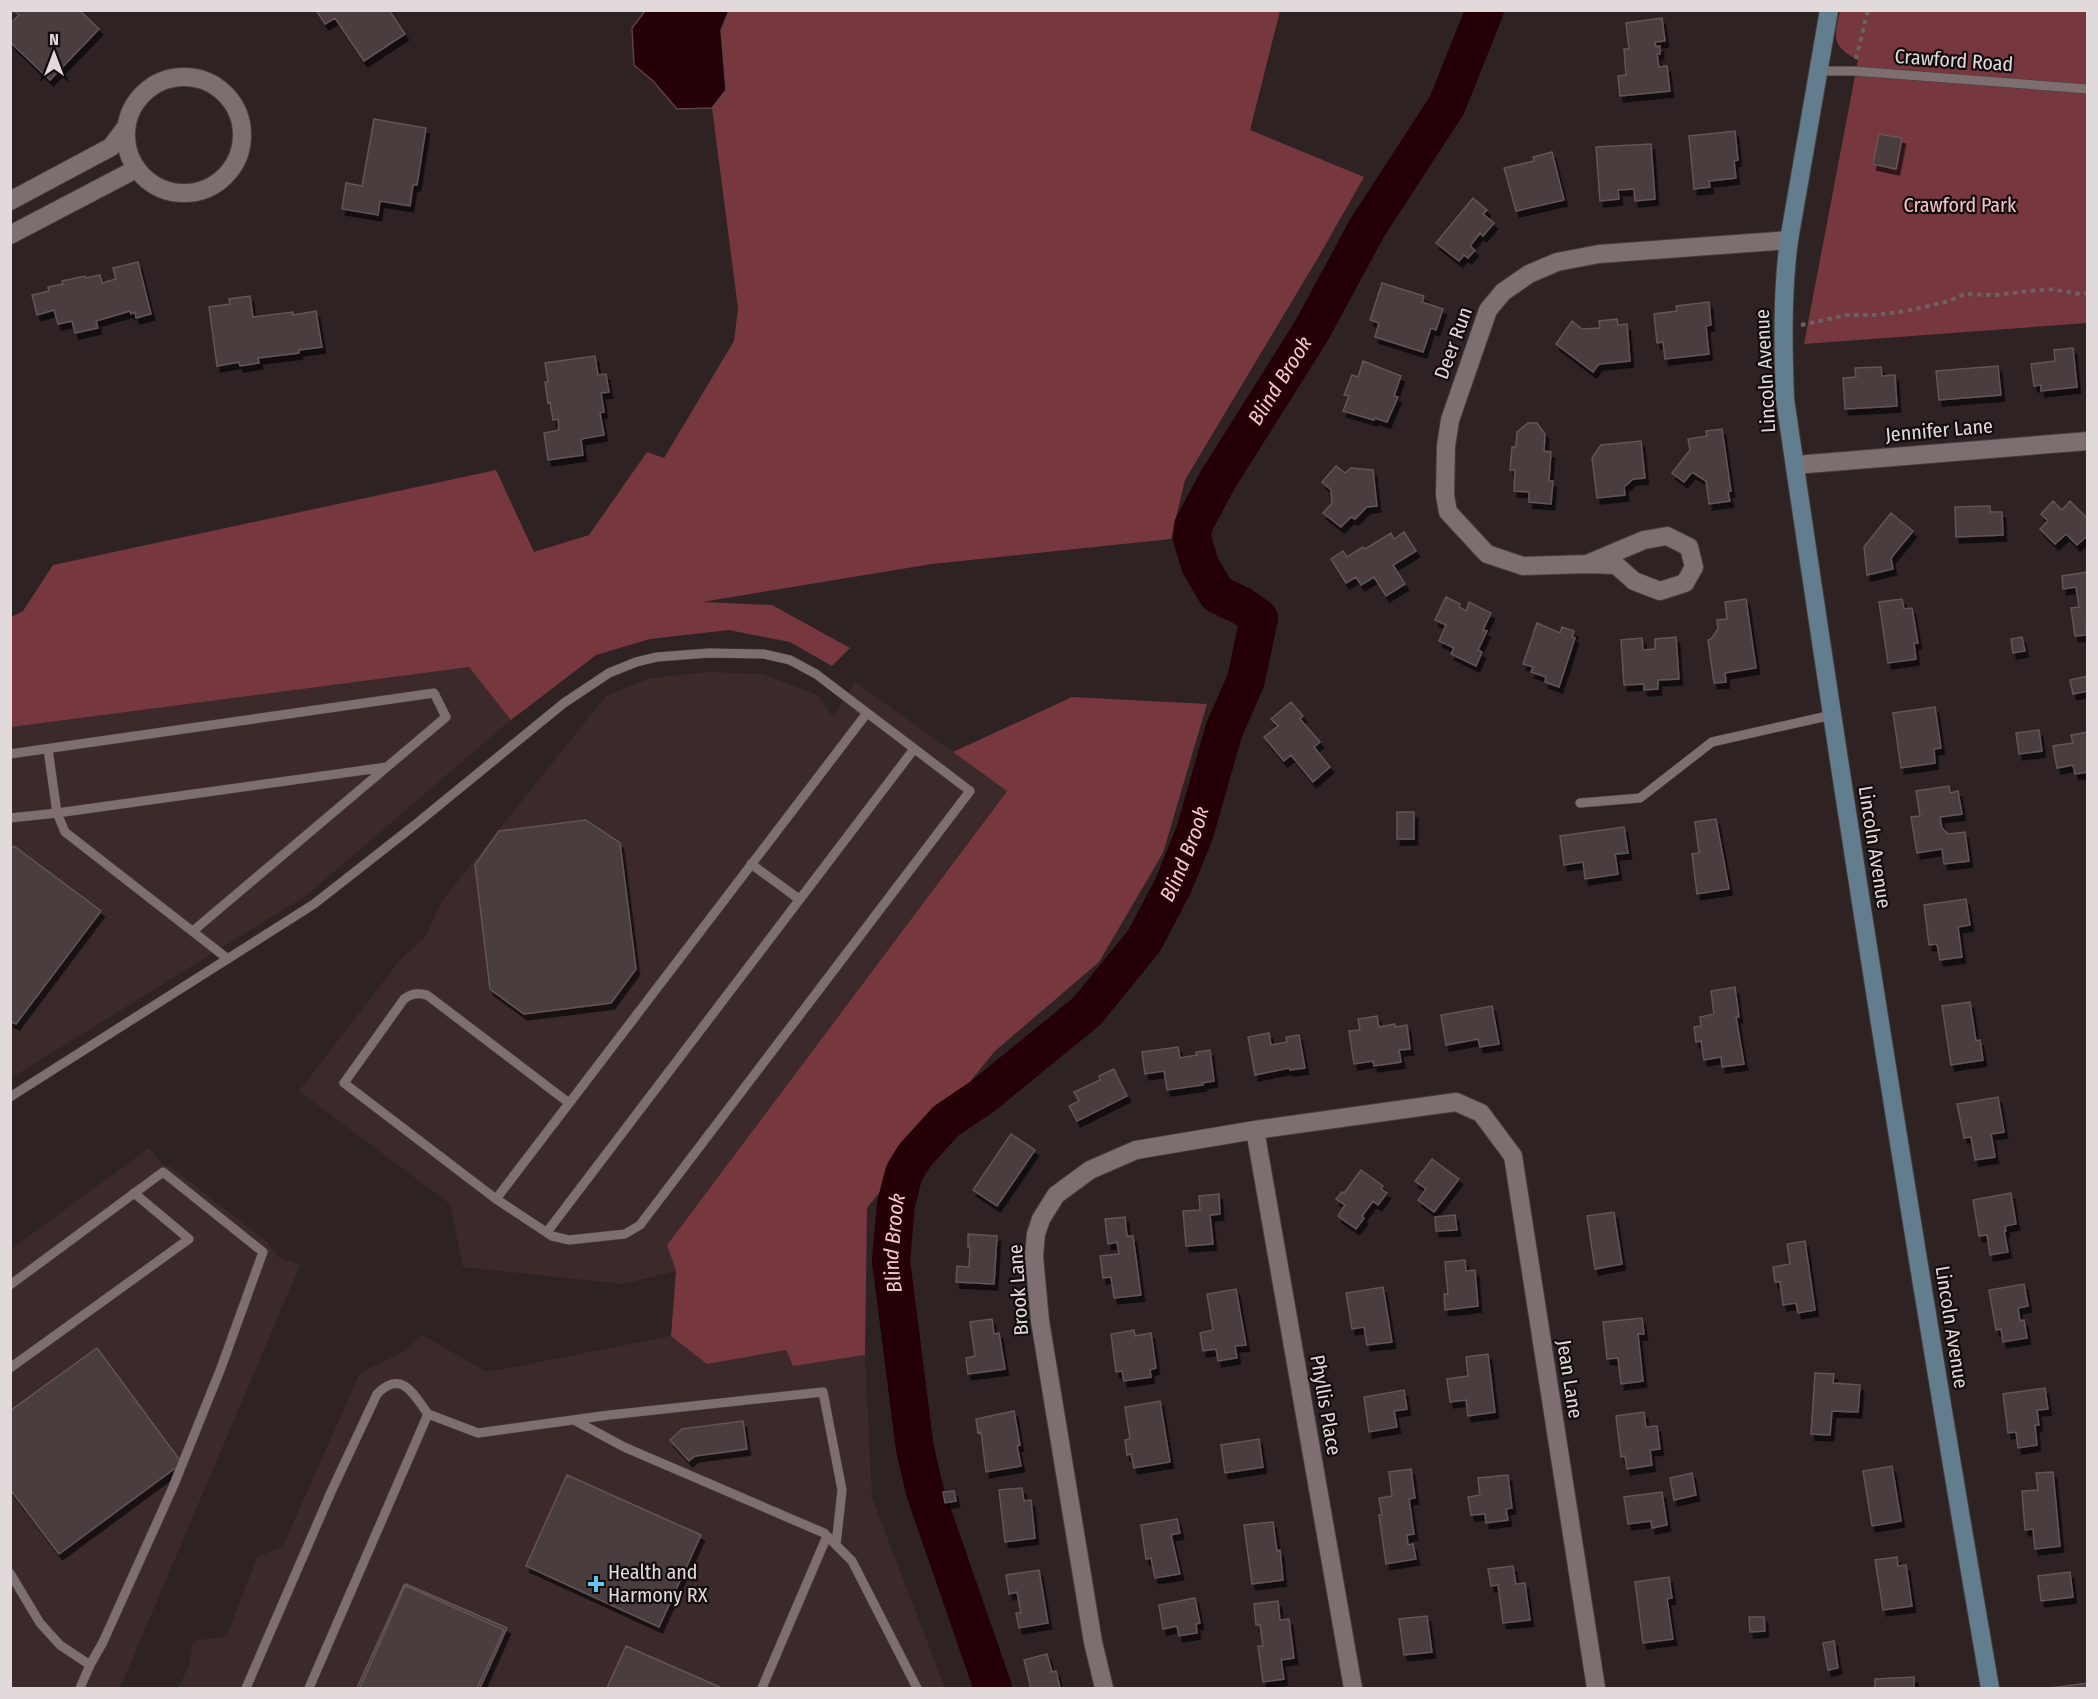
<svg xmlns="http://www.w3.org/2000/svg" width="2098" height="1699" viewBox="0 0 2098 1699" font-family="'Fira Sans Condensed',sans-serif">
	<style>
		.built { fill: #3c2a2b }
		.green { fill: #77373f }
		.water { fill: #240006; stroke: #5d4146; stroke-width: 1.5 }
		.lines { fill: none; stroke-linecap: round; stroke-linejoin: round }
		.river { stroke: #240006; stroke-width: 38 }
		.building { fill: #493c3d; stroke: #635455; stroke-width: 1.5; filter: url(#shadow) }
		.lane-casing { stroke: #473d3d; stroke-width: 10 }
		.street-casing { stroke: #473d3d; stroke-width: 20 }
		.secondary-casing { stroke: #473d3d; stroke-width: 20 }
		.path { stroke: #6d6263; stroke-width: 4; stroke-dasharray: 4.5 4.5; stroke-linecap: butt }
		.lane { stroke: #7d6e6f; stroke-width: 9 }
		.street { stroke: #7d6e6f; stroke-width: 18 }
		.secondary { stroke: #627d8d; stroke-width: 18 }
		.poi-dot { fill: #67c4f0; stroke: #130d0e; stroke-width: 2 }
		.labels { text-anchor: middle; stroke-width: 4.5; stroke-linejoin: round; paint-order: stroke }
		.street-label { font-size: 20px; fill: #e2dada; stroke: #130d0e }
		.park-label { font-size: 20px; fill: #f5c3c6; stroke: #130d0e }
		.poi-label { font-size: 20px; fill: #e2dada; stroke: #130d0e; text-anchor: start }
		.water-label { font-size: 21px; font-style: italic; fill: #fac7cb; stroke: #130d0e }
	</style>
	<defs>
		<filter id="shadow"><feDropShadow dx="3.5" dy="6" stdDeviation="0" flood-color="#0009"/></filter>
	</defs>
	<rect width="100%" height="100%" fill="#2e2223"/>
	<path class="built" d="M772 605 850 648 832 666 790 642 729 630 650 639 596 655 520 712 307 895 11 1078V672Z
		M707 672 762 674 818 695 833 717 855 682 1007 790 667 1244 676 1271 623 1284 463 1267 450 1204 299 1091 400 960 425 937 441 902 606 696 651 678Z
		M149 1148 163 1165 171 1167 267 1242 278 1257 300 1265 120 1688H11L10 1250Z
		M422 1335 487 1372 671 1336 707 1364 786 1350 793 1366 865 1355 872 1498 945 1688H178L189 1666 193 1641 227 1636 257 1557 283 1546 360 1373 407 1350Z"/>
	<path class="green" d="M729 11H1280L1250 130 1364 177 1319 256 1185 480 1171 539 932 564 702 602 772 605 850 648 832 666 790 642 729 630 650 639 596 655 511 720 469 667 11 727V617L23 611 53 565 496 470 534 552 589 535 647 452 664 458 734 341 738 308 712 108 726 90 721 30Z
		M1840 11H2087V323L1804 344 1858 60C1831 46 1834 38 1840 11Z
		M1072 697 1207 704 1163 853 1099 962 995 1051 867 1208 865 1355 793 1366 786 1350 707 1364 671 1336 676 1271 667 1245 1007 791 953 752Z"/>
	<path class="water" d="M645 11H729L721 30 726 90 712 108 677 109 653 81 634 65 632 28Z"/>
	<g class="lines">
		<path class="river" id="s1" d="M993 1688 925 1492 915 1449 891 1261 896 1204 904 1173 915 1155 946 1121 983 1096 1087 1011 1144 941 1173 886 1195 832 1224 730 1246 680 1259 618 1242 606 1217 594 1200 565 1192 538 1193 526 1217 481 1312 330 1367 228 1447 105 1485 10"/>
	</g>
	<path class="building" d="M17 10H79L99 29 50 80 10 42V24L19 15 15 12Z
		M316 10H389L405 34 364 61 335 18 325 24Z
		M1662 18 1665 41 1655 42 1656 47 1660 46V54H1657L1659 67 1667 66 1670 91 1620 96 1618 76 1626 75 1624 49H1629L1626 23Z
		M374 119 426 128 417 185H413L410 206 380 201 378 215 342 209 346 183 362 186Z
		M1735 131 1738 160 1734 161 1736 178 1709 181 1710 187 1694 189 1689 136Z
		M1879 134 1902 138 1896 169 1873 164Z
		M1651 144 1655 199 1635 201 1634 189 1618 190 1619 199 1600 201 1596 147Z
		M1552 152 1564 200 1516 211 1504 168 1534 161 1533 157Z
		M1473 198 1487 210 1483 214 1494 223 1483 236 1480 233 1470 246 1475 250 1468 258 1464 255 1459 261 1436 243Z
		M138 262 151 314 136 318 135 312 131 314 130 311 96 321 98 328 75 333 72 321 58 324 54 310 37 315 32 295 49 291 48 287 63 284 62 281 85 276 86 278 100 275 102 283 116 279 113 268Z
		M1382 283 1424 296 1422 302 1443 309 1436 330 1431 328 1423 352 1375 337 1379 323 1370 320Z
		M250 296 253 317 293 312V315L316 311 322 347 299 350V353L258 358 259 363 240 366 239 362 217 366 209 307 230 304 229 299Z
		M1709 302 1711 325 1706 326 1709 354 1665 359 1663 342 1657 343 1654 314 1677 311 1676 306Z
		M1617 319 1618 325 1627 324 1630 361 1599 364 1593 372 1556 344 1572 321 1582 329 1600 328 1599 321Z
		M2073 348 2077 387 2041 391V385L2034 386 2031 364 2055 361 2054 350Z
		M595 356 598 375 606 374 609 392 601 393 604 412 600 413 604 435 581 439 583 455 548 460 544 433 559 430 558 419 553 420 550 402 548 403 545 382H548L545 363Z
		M1363 361 1401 376 1394 396 1398 397 1387 422 1375 418 1374 420 1343 411 1349 396 1344 395 1352 375 1358 377Z
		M1998 366 2001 395 1939 400 1936 371Z
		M1881 367 1882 376 1895 375 1897 406 1845 409 1843 378 1856 377 1855 368Z
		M1528 423H1537L1545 434 1544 451 1551 452 1549 481H1553L1551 504 1529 502V492L1514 491 1515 470H1510L1512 447H1516L1517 432Z
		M1722 429 1731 491 1728 492 1730 501 1709 504 1706 481 1692 472 1684 482 1672 473 1690 450 1688 439 1707 436 1706 431Z
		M1641 441 1645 478 1633 479 1624 487 1625 495 1597 498 1592 458 1601 445Z
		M1336 466 1345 473 1351 468 1373 470 1377 506 1367 507 1355 519 1351 517 1341 527 1323 513 1332 503 1331 490 1322 482Z
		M2053 501 2062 510 2070 501 2088 519V535L2077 545 2066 534 2055 544 2040 529 2048 521 2041 514Z
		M1990 506V512H2002L2003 535 1956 537 1955 507Z
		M1891 513 1913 531 1891 558 1893 569 1867 575 1864 547Z
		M1404 532 1416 551 1393 565 1405 584 1386 596 1374 577 1361 585 1356 577 1346 583 1331 559 1343 551 1347 557 1363 547 1365 549 1391 533 1394 539Z
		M2088 572 2086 635 2075 636 2071 608 2079 607 2076 587 2063 589 2062 576Z
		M1446 597 1460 604 1459 607 1466 611 1469 602 1491 613 1483 630 1487 631 1478 650 1482 652 1476 666 1451 654 1454 648 1439 641 1446 625 1435 620Z
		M1746 599 1756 668 1725 673 1726 682 1714 683 1708 640 1711 639 1718 629 1717 620 1727 619 1725 602Z
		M1902 599 1904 609 1912 608 1918 643H1914L1916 659 1888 663 1879 602Z
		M1537 623 1560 633 1562 627 1574 631 1572 637 1575 638 1559 687 1545 682 1546 677 1531 672 1533 667 1523 664Z
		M1676 637 1679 679 1658 680V689L1644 690V684L1624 685 1621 640 1642 638 1643 650 1655 649V639Z
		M2022 637 2025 651 2013 653 2011 639Z
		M2088 676V691L2073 694 2070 680Z
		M1291 702 1303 716 1300 719 1320 742 1314 747 1330 767 1313 782 1291 755 1284 761 1264 737 1278 726 1271 719Z
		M1935 707 1941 748 1934 749 1935 763 1901 768 1893 713Z
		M2039 730 2042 751 2019 754 2016 733Z
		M2088 732V772L2075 774 2073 765 2057 768 2053 746 2073 743 2071 735Z
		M1949 786 1950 793 1958 791 1962 814 1940 817 1942 828 1948 834 1965 832 1969 861 1944 864 1942 849 1917 853 1911 817 1920 816 1916 791Z
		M1397 812H1414V839H1397Z
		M1716 819 1729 889 1697 894 1692 854 1699 853 1695 822Z
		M586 820 620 843 636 969 611 1003 524 1014 490 989 475 865 499 831Z
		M1624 827 1628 853 1615 854 1618 874 1585 879 1583 862 1564 865 1560 836Z
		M14 846 101 911 16 1024 10 1021V851Z
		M1966 899 1970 925 1958 927 1962 957 1940 960 1937 944 1929 945 1924 905Z
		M1735 987 1739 1017H1736L1744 1064 1722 1067 1721 1057 1704 1060 1701 1041 1696 1042 1694 1027 1701 1026 1700 1017 1714 1014 1711 991Z
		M1970 1002 1976 1041 1980 1040 1983 1060 1951 1065 1942 1006Z
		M1492 1006 1499 1044 1480 1047 1478 1039 1446 1045 1441 1015Z
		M1377 1016 1379 1027 1395 1024V1027L1407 1025 1410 1049 1399 1050 1401 1062 1374 1066 1373 1061 1354 1064 1349 1031 1360 1030 1358 1019Z
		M1269 1033 1271 1045 1287 1042 1286 1037 1299 1035 1305 1068 1290 1070 1289 1068 1255 1075 1248 1037Z
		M1178 1047 1180 1058 1197 1055 1196 1052 1210 1050 1214 1081 1202 1083 1203 1085 1167 1090 1164 1071 1145 1074 1142 1052Z
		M1114 1069 1127 1096 1077 1121 1069 1106 1079 1101 1074 1092 1100 1080 1099 1076Z
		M1998 1097 2004 1132 1991 1134 1995 1157 1975 1160 1971 1137 1964 1138 1957 1104Z
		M1011 1134 1035 1150 997 1206 973 1190Z
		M1432 1159 1459 1179 1434 1212 1418 1200 1426 1189 1415 1181Z
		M1361 1170 1383 1186 1381 1189 1387 1193 1378 1205 1373 1201 1362 1216 1364 1218 1356 1229 1338 1216 1345 1205 1336 1199 1342 1192 1344 1193Z
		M2011 1193 2016 1224 2005 1226 2006 1231H2004L2008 1252 1990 1255 1987 1235 1979 1236 1973 1200Z
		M1219 1194 1220 1214 1210 1215 1213 1244 1186 1246 1183 1211 1200 1210 1199 1196Z
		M1614 1212 1622 1264 1595 1269 1587 1216Z
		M1455 1215 1457 1230 1436 1231 1435 1217Z
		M1125 1217 1127 1236H1133L1141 1295 1114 1298 1111 1277 1103 1278 1100 1256 1119 1254 1117 1242 1108 1244 1105 1219Z
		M968 1234 997 1236 994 1284 956 1282 957 1266 969 1267 970 1247H968Z
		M1805 1241 1815 1310 1798 1313 1796 1303 1783 1305 1780 1282H1775L1773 1267 1790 1264 1787 1244Z
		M1465 1260 1466 1271 1475 1270 1478 1306 1445 1310 1444 1294H1448L1445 1262Z
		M2024 1284 2028 1306 2018 1308 2020 1321 2024 1320 2027 1338 2003 1342 2001 1329 1996 1330 1989 1290Z
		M1383 1287 1392 1342 1367 1345 1364 1327 1352 1329 1346 1293Z
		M1236 1289 1246 1345 1235 1346 1237 1358 1218 1361 1216 1349 1203 1351 1200 1333 1213 1330 1207 1294Z
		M1642 1318 1644 1334H1638L1643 1381 1621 1384 1618 1358 1607 1359 1603 1322Z
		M992 1319 994 1334 999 1333 1005 1369 968 1374 966 1358 975 1356 970 1322Z
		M1134 1330 1135 1336 1151 1333 1156 1368 1150 1370 1151 1377 1124 1381 1122 1371 1116 1372 1111 1334Z
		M97 1348 182 1463 59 1554 10 1489V1411Z
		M1488 1354 1495 1412 1468 1416 1466 1400 1450 1402 1447 1379 1468 1376 1466 1357Z
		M1815 1373 1834 1374 1833 1383 1860 1385 1858 1412 1832 1411 1830 1435 1811 1434Z
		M2045 1388 2048 1409 2037 1410 2039 1425H2035L2037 1445 2018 1448 2016 1432 2008 1433 2003 1394Z
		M1404 1390 1407 1409 1394 1411 1397 1427 1369 1432 1364 1397Z
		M1160 1401 1170 1462 1134 1468 1131 1454 1127 1455 1125 1440 1130 1439 1125 1407Z
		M1014 1411 1020 1445 1017 1446 1021 1466 986 1472 981 1432 978 1433 976 1419Z
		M1644 1412 1646 1427 1657 1426 1660 1449 1650 1450 1652 1465 1627 1469 1625 1456 1621 1457 1616 1416Z
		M743 1421 747 1449 695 1456 689 1461 670 1440 682 1429Z
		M1259 1439 1263 1467 1225 1473 1221 1445Z
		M1892 1466 1901 1521 1872 1526 1863 1471Z
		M1411 1469 1415 1498 1409 1499 1414 1534 1407 1535 1408 1545 1413 1544 1416 1559 1386 1564 1379 1515H1382L1379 1498 1392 1496 1389 1472Z
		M2053 1472 2060 1546 2035 1549 2033 1529 2025 1530 2022 1491 2038 1490 2036 1473Z
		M1692 1473 1696 1495 1674 1500 1670 1478Z
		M567 1475 701 1535 659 1627 526 1566Z
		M1508 1475 1512 1508 1506 1509 1508 1520 1486 1523 1485 1514 1471 1515 1468 1497 1480 1495 1478 1478Z
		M1022 1488 1024 1501 1031 1500 1035 1538 1005 1542 999 1490Z
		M954 1491 956 1501 945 1503 943 1492Z
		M1662 1492 1667 1525 1652 1528 1651 1521 1628 1524 1624 1497Z
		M1177 1519 1180 1533 1171 1535 1180 1574 1155 1578 1151 1558 1146 1559 1141 1525Z
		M1273 1522 1277 1551 1280 1550 1283 1580 1252 1584 1244 1525Z
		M1897 1557 1898 1566 1906 1565 1912 1606 1883 1610 1875 1560Z
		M1513 1566 1516 1584 1525 1583 1530 1620 1503 1623 1498 1585 1491 1586 1488 1569Z
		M1039 1570 1048 1623 1019 1628 1016 1613H1021L1017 1592 1009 1594 1006 1575Z
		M2070 1572 2073 1597 2041 1601 2038 1576Z
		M1669 1577 1672 1598 1667 1599 1673 1639 1643 1643 1635 1582Z
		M406 1584 507 1628 480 1688H360Z
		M404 1585 504 1630 477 1688H357Z
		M1195 1598 1200 1623 1196 1624 1197 1633 1179 1636 1177 1626 1163 1629 1159 1605Z
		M1278 1601 1280 1620 1289 1619 1294 1658 1281 1660 1284 1679 1263 1682 1258 1646H1263L1260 1625H1256L1254 1604Z
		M1427 1616 1432 1652 1404 1655 1399 1619Z
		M1749 1617H1764L1765 1631 1750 1632Z
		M1834 1641 1838 1668 1828 1670 1823 1643Z
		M626 1646 722 1688H607Z
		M1047 1654 1052 1672 1056 1671 1060 1688H1031L1024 1660Z
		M1914 1677V1688H1875V1679Z
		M2088 1683V1688H2050Z"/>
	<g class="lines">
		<defs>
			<path id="lane" d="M1818 71H1854L2088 89
				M48 749 57 813 65 832 228 959
				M10 754 434 693 446 717 193 931
				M1580 803 1640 798 1712 742 1832 715
				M10 818 57 813 387 767
				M751 864 799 899
				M10 1097 314 904 416 824 564 703 609 673 636 662 657 657 709 653 764 654 790 660 816 674 970 791 640 1225 625 1234 569 1240 552 1236 496 1199 344 1083 404 999C412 993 418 993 427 995L569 1103
				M496 1199 867 713
				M547 1232 914 749
				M10 1285 163 1172 263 1252 221 1368 173 1487 103 1642 90 1665 80 1688
				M10 1368 189 1239 134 1193
				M574 1420 624 1447 824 1533 852 1561 917 1688
				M10 1573 40 1623 60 1645 90 1665
				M246 1688 331 1492 377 1394C402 1369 413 1394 428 1414
				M309 1688 428 1414 478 1433 609 1415 823 1392 842 1490 836 1545
				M762 1688 827 1536"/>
			<path id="street" d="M126 135a58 58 0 1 1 116 0a58 58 0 1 1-116 0Z
				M10 201 111 147 126 127
				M10 235 136 169
				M1795 465 2088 441
				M1587 564 1616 565 1634 581 1660 591 1685 583 1694 567 1689 547 1667 536 1644 540 1587 564 1523 566 1487 554 1448 512 1445 495 1446 446 1450 420 1488 310 1503 292 1529 274 1557 262 1599 254 1789 240
				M1255 1130 1353 1688
				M1104 1688 1093 1642 1040 1321 1034 1256 1036 1234 1041 1219 1056 1195 1090 1170 1136 1150 1255 1130 1456 1102 1481 1113 1513 1156 1596 1688"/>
			<path id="secondary" d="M1829 10 1789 240C1782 293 1783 346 1785 399 1848 830 1916 1260 1990 1688"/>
		</defs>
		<use href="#lane" class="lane-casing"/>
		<use href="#street" class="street-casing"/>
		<use href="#secondary" class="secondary-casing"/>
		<path class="path" d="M1856 59 1868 10
			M1801 325 1847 315H1877L1912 310 1949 301 1965 294 1996 295 2048 289 2080 294 2088 293"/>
		<use href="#lane" class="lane"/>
		<use href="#street" class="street"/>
		<use href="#secondary" class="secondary"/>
	</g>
	<path class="poi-dot" d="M593 1575h6v6h6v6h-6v6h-6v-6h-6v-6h6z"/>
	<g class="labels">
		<g class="street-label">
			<text transform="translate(1954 60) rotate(4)" y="7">Crawford Road</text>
			<text transform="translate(1453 343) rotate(-70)" y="7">Deer Run</text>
			<text transform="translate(1765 371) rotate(-93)" y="7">Lincoln Avenue</text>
			<text transform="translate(1939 430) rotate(-5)" y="7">Jennifer Lane</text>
			<text transform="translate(1875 847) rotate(81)" y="7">Lincoln Avenue</text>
			<text transform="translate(1018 1290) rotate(-94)" y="7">Brook Lane</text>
			<text transform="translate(1952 1327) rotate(81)" y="7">Lincoln Avenue</text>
			<text transform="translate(1570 1379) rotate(81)" y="7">Jean Lane</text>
			<text transform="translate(1326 1405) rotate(80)" y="7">Phyllis Place</text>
		</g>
		<g class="park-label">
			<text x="1960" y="212">Crawford Park</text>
		</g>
		<g class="poi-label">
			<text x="608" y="1579">Health and<tspan x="608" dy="23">Harmony RX</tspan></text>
		</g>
		<g class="water-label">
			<text dy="7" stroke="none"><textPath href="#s1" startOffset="1503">Blind Brook</textPath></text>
			<text dy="7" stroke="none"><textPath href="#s1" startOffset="963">Blind Brook</textPath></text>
			<text dy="7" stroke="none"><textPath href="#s1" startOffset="459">Blind Brook</textPath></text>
		</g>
	</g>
	<rect width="2098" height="1699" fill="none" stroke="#e2dada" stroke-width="24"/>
	<g transform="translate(54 54)" stroke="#130d0e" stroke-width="4.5" paint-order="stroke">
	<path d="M0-4.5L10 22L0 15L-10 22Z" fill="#e2dada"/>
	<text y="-9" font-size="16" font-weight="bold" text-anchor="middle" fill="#e2dada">N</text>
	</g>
</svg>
